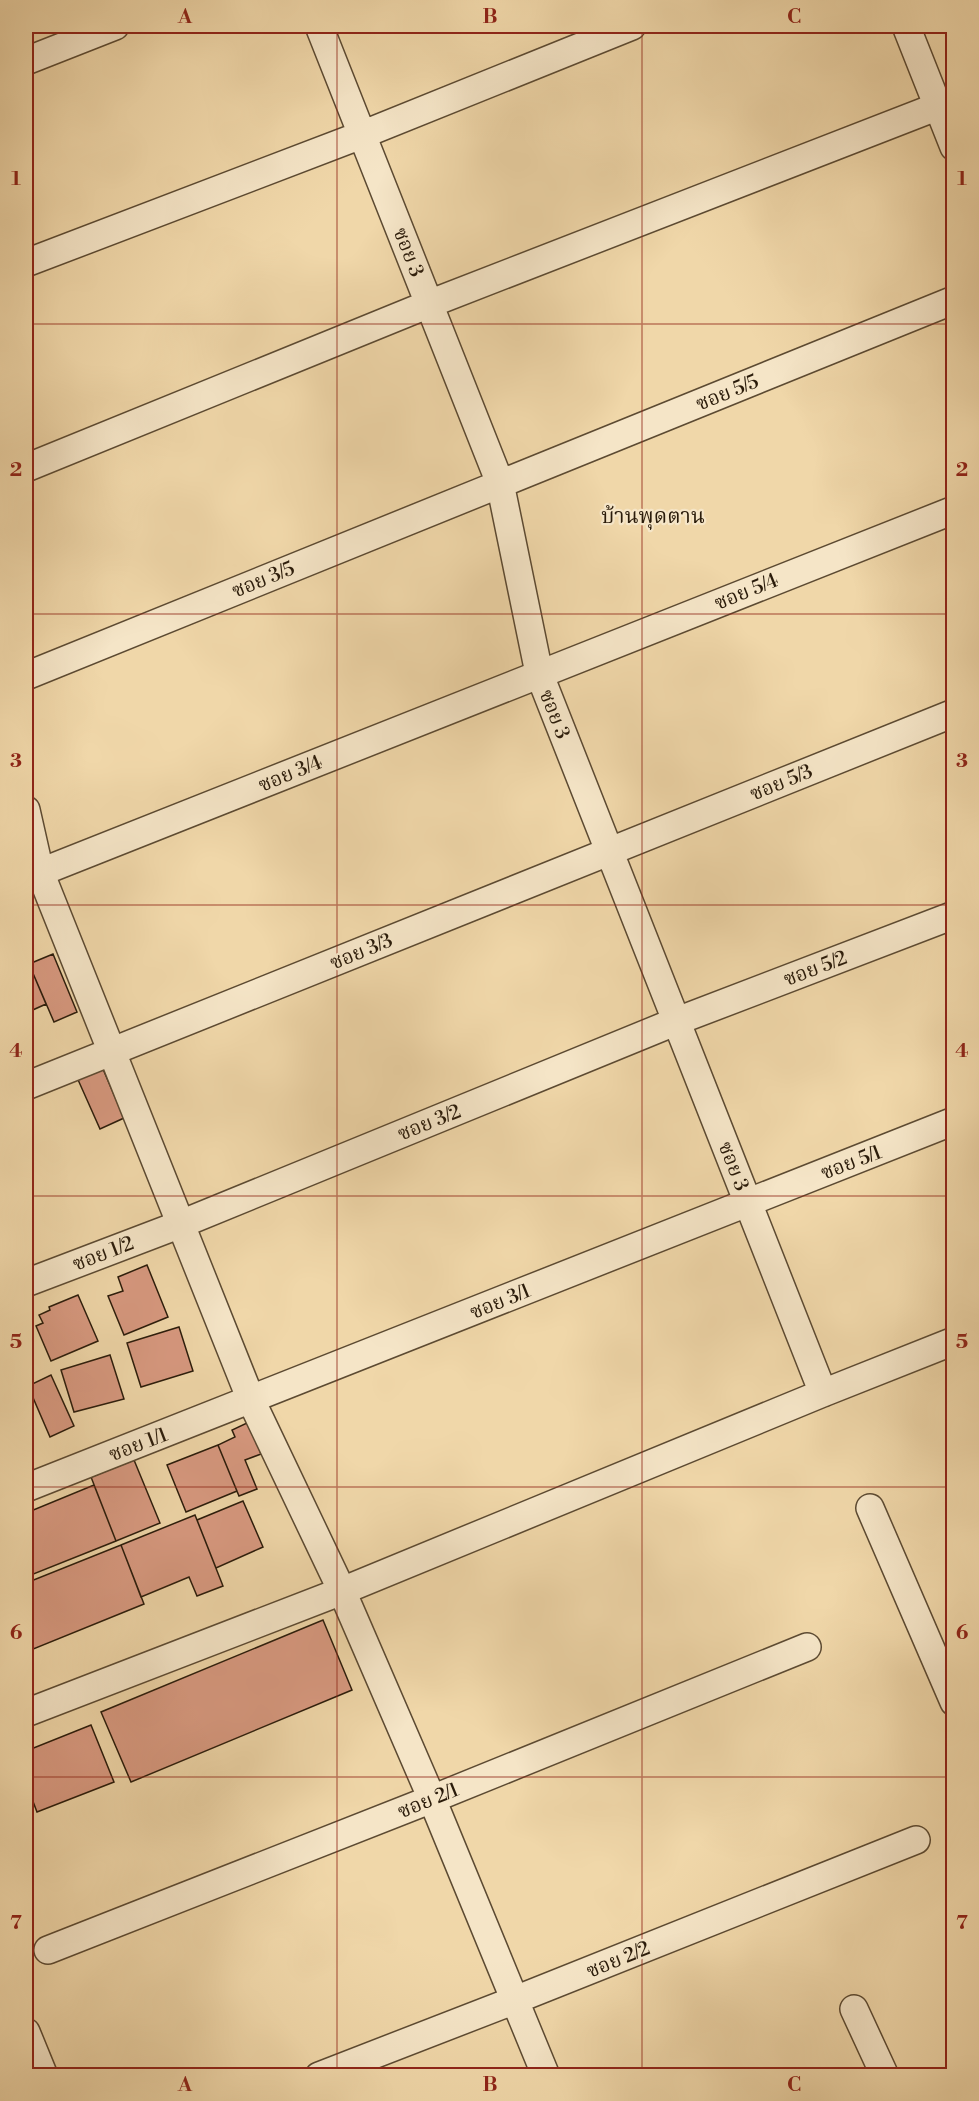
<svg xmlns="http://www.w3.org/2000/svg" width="979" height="2101" viewBox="0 0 979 2101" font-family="'Libre Bodoni','Noto Serif Thai',serif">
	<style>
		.building { fill: #d89980; stroke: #2a1b0a; stroke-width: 1.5 }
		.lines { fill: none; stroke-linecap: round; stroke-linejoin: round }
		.street-casing { stroke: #5c4a32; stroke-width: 30 }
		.street { stroke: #f5e5c7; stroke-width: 27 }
		.grid { fill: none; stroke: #8f2418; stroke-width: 1.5; stroke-opacity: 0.55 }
		.labels { text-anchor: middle; stroke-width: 4.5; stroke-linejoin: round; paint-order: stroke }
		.street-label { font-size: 20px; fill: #2a1b0a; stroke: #f5e5c7 }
		.neighbourhood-label { font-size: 21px; fill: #2a1b0a; stroke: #f5e5c7 }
		.neatline { fill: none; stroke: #8f2418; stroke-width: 2 }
		.grid-label { font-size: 20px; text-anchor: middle; font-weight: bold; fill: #8f2418 }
	</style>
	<rect width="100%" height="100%" fill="#f0d7a9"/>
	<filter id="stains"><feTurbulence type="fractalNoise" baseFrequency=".00333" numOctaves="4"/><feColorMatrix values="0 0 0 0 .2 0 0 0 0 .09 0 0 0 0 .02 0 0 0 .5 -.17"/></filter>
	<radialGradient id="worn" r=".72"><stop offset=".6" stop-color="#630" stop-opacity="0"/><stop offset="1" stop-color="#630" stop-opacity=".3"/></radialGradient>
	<path class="building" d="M53 954 77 1012 54 1022 29 964Z
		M32 971 46 1004 26 1013V974Z
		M100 1062 124 1118 100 1129 75 1073Z
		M147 1265 168 1317 124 1335 108 1296 123 1291 118 1277Z
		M78 1295 98 1341 51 1361 36 1326 43 1323 39 1315 50 1310 49 1307Z
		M179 1327 193 1371 141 1387 127 1343Z
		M110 1355 124 1399 74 1412 61 1370Z
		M51 1375 74 1426 50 1437 28 1386Z
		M249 1422 261 1454 245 1460 257 1489 239 1496 218 1445 235 1437 232 1430Z
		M218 1445 237 1491 186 1512 167 1465Z
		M134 1460 160 1523 116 1541 91 1477Z
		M94 1485 116 1541 26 1577V1513Z
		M243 1501 263 1547 216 1568 197 1520Z
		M195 1515 223 1586 197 1596 189 1577 141 1597 121 1545Z
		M121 1545 144 1604 26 1652V1583Z
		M323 1620 352 1690 131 1782 101 1712Z
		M91 1725 114 1782 37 1812 26 1783V1751Z"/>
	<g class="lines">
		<defs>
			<path id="street" d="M319 26 500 483 539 673 823 1393
				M906 26 954 147
				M26 61 115 26
				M26 263 364 134 632 26
				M26 468 429 304 954 100
				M26 676 954 300
				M26 810 40 872 251 1400 342 1591 432 1799 546 2076
				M26 878 954 510
				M26 1086 954 713
				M26 1283 181 1224 677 1021 954 915
				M26 1488 954 1121
				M870 1508 954 1702
				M26 1713 342 1591 823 1393 954 1341
				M48 1950 432 1799 807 1647
				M854 2009 885 2076
				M26 2032 44 2076
				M319 2076 515 2000 916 1840"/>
		</defs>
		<use href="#street" class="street-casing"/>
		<use href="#street" class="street"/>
	</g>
	<path class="grid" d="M337 26V2076M642 26V2076M26 324H954M26 614H954M26 905H954M26 1196H954M26 1487H954M26 1777H954"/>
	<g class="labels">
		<g class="street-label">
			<text transform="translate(409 252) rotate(69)" y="7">ซอย 3</text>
			<text transform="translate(727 392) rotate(-22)" y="7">ซอย 5/5</text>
			<text transform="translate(263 579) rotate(-22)" y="7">ซอย 3/5</text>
			<text transform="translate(746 591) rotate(-22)" y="7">ซอย 5/4</text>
			<text transform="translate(555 714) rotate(69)" y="7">ซอย 3</text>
			<text transform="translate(290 773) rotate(-22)" y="7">ซอย 3/4</text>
			<text transform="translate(781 782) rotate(-22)" y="7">ซอย 5/3</text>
			<text transform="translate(361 951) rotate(-22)" y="7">ซอย 3/3</text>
			<text transform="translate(815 968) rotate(-21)" y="7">ซอย 5/2</text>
			<text transform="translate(429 1122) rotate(-22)" y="7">ซอย 3/2</text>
			<text transform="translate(851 1162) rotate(-21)" y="7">ซอย 5/1</text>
			<text transform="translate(734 1166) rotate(69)" y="7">ซอย 3</text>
			<text transform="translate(103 1253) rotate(-21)" y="7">ซอย 1/2</text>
			<text transform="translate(500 1301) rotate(-22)" y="7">ซอย 3/1</text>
			<text transform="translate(138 1444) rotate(-21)" y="7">ซอย 1/1</text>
			<text transform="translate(428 1800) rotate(-22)" y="7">ซอย 2/1</text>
			<text transform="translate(618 1959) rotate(-22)" y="7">ซอย 2/2</text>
		</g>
		<g class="neighbourhood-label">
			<text x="653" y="523">บ้านพุดตาน</text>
		</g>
	</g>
	<rect width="979" height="2101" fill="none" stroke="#f0d7a9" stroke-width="66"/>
	<rect x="33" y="33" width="913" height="2035" class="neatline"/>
	<g class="grid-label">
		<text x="185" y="23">A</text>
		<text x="490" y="23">B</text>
		<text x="794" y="23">C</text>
		<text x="16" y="185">1</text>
		<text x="962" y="185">1</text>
		<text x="16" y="476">2</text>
		<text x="962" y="476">2</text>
		<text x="16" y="767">3</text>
		<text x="962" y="767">3</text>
		<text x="16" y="1057">4</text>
		<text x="962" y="1057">4</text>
		<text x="16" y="1348">5</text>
		<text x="962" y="1348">5</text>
		<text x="16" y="1639">6</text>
		<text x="962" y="1639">6</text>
		<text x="16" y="1929">7</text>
		<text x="962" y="1929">7</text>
		<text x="185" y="2091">A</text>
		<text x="490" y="2091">B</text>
		<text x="794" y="2091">C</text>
	</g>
	<rect width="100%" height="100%" filter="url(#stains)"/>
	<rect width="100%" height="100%" fill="url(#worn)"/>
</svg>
